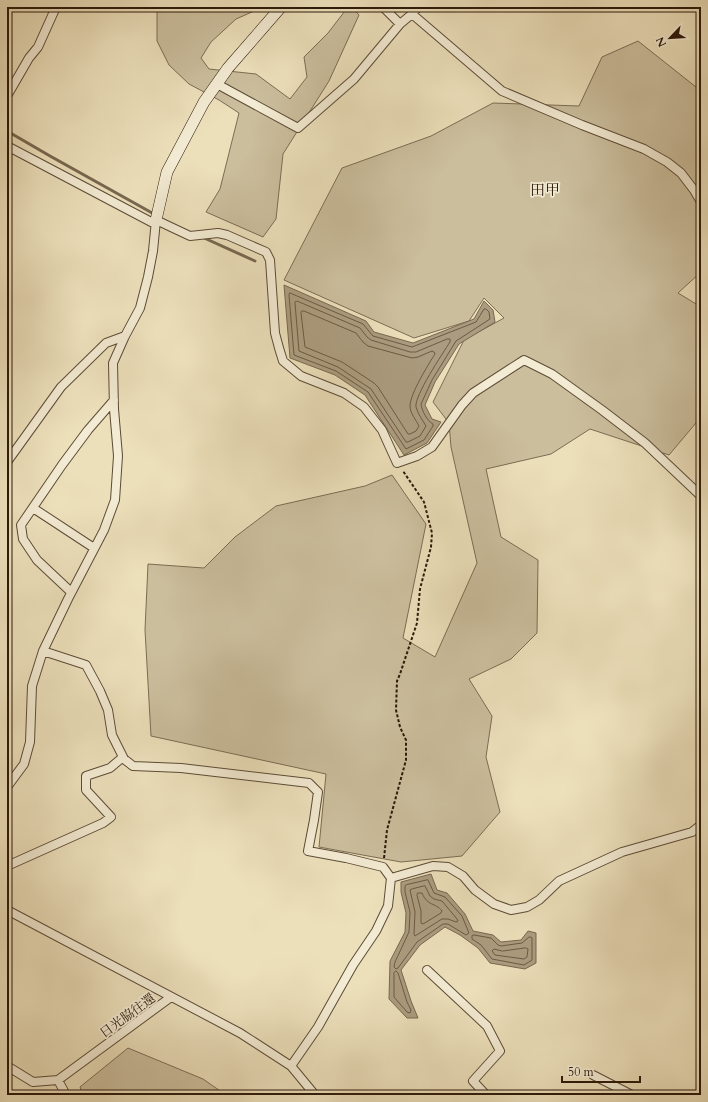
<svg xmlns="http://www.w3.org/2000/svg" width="708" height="1102" viewBox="0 0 708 1102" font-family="Cardo,'Noto Serif JP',serif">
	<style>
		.green { fill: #cbbe9d; stroke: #7c6c54 }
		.water { fill: #ab9c7f; stroke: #786850 }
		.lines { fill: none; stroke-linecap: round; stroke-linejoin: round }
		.shore { stroke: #6c5a44; stroke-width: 1 }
		.stream { stroke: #786850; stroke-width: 3 }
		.street-casing { stroke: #5c4b36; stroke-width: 10 }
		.secondary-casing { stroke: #2c190a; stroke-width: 12 }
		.path { stroke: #2c190a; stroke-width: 2; stroke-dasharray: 3 2; stroke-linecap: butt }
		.street { stroke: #f3ebd3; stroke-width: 8 }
		.secondary { stroke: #f3ebd3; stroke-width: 11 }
		.labels { text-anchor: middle; stroke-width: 3.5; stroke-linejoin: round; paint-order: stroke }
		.street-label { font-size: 13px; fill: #2c190a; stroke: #f3ebd3 }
		.quarter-label { font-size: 15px; fill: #2c190a; stroke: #f3ebd3 }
	</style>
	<rect width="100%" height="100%" fill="#ece0bb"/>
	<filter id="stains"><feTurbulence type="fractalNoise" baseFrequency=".005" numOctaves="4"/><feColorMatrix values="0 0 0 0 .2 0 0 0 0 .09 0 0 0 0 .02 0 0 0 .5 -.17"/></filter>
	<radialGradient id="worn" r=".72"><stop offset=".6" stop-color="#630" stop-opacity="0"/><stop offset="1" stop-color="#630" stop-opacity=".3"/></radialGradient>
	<path class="green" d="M157 7H261V8L236 19 211 42 201 58 209 69 256 74 290 99 307 77 304 57 328 33 348 7H352L359 15 329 81 283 154 276 219 263 237 206 212 220 189 239 113 219 100 189 84 169 65 157 41Z
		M638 41 701 91V272L678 293 701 307V417L669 455 590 429 551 454 486 469 501 537 538 560 537 633 511 659 469 679 492 716 486 757 500 812 462 856 401 862 319 847 326 774 151 736 145 630 148 564 204 568 235 537 276 506 365 486 392 475 426 524 403 638 435 657 477 563 451 447 449 423 433 402 464 340 504 318 484 298 469 321 414 338 284 280 342 168 431 136 493 103 579 106 602 57Z
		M128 1048 203 1079 226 1095H83L80 1087Z"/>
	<path class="water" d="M284 285 366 321 374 332 413 343 474 319 484 301 493 310 495 322 459 344 435 382 425 405 432 419 441 422 427 443 404 455 365 395 335 375 290 358Z
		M431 874 437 890 447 893 465 914 473 931 493 935 501 942 521 940 528 931 536 933V963L525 969 490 963 478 948 460 935 445 927 420 945 401 970 411 1001 418 1018H407L389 999 390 961 405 932 406 913 401 892V882Z"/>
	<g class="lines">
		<path class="shore" d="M290 293 363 324 373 336 412 347 476 322 484 309H486L489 312 490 319 456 341 432 380 421 404C422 411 427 421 433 424V426L424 440 406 449 368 392 336 371 294 355 289 295Z
			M295 302 297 301 360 328 367 337 371 340 410 352H416L447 339H450V342C443 353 414 396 416 407 418 414 423 421 426 426L420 436 408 442H406L371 389 338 367 299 351 295 303Z
			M302 311H304L356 333 363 342 368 346 412 358 418 357 432 351 434 352 435 354C428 365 410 394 410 406 410 413 416 420 419 426L416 431 410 434H408L378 387 374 383 342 362 305 347 301 313Z
			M428 880 434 893 445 897 462 916 469 933 466 935 448 924H443L417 942 398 968 396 969 394 967 395 962 409 932 410 912 405 892V886L406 885Z
			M425 886 430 896 434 899 442 901 457 919 458 921 456 922 448 919H442L415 936 414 934 415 912 410 890 412 889Z
			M418 893H422C428 907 435 902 442 911L441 913 423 924 421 923V911L417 895Z
			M474 935 491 938 498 945 501 946 522 943 529 937H531L532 938V960L524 965 492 959 481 945 472 939V936Z
			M526 948 528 949 527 957 524 959 495 955 492 951 494 949 502 951Z
			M396 971 398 973 407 1002 411 1010 410 1013 407 1012 394 997V973Z"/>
		<path class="stream" d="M7 131 50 156 154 214
			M202 237 255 261"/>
		<defs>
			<path id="street" d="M383 7 400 24
				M412 14 502 91 582 125 644 149 667 162 681 173 694 190 701 202
				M217 84 298 128 354 79 400 24 412 14 418 7
				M7 96 29 58 38 47 56 7
				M7 146 155 224
				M7 462 61 387 106 343 125 336
				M33 508 94 548
				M71 592 37 560 23 539 21 525 62 465 88 430 114 400
				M43 651 86 665 100 691 108 710 112 735 124 759 133 766 181 768 309 783 318 792 314 820 308 851 346 858 383 867 391 878 388 906 376 931 353 965 318 1027 291 1066
				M7 787 24 764 30 742 32 686 43 651 68 599 104 530 115 500 118 456 114 409 113 363 125 336 140 308 148 277 153 251 156 220 190 236 218 233 227 235 266 252 270 260 275 333 279 348 283 361 301 376 344 393 364 407 382 430 397 463 417 456 432 447 462 405 473 393 524 360 552 374 602 410 645 443 701 496
				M7 866 103 823 111 817 86 790V776L110 768 123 757
				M391 878 433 866 448 867 463 876 475 890 494 904 511 910 527 907 539 900 559 881 622 852 692 832 701 825
				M7 910 240 1033 291 1066 315 1095
				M427 970 487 1026 500 1051 473 1081 486 1095
				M7 1066 33 1082 58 1080 171 997
				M593 1075 632 1095
				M58 1080 66 1095"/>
			<path id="secondary" d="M156 220 167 172 204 102 228 68 281 7"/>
		</defs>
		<use href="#street" class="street-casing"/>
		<use href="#secondary" class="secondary-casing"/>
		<path class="path" d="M7 167 11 157
			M384 858 387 830 406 760V740L400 727 396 710 397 681 400 674 417 623 420 589 431 547 432 533 424 502 403 471"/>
		<use href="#street" class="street"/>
		<use href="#secondary" class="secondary"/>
	</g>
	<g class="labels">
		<g class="street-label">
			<text transform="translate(127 1015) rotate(-36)" y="5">日光脇往還</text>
		</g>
		<g class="quarter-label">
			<text x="545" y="195">田甲</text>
		</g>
	</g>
	<rect width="708" height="1102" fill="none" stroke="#ece0bb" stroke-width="24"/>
	<rect x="8" y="8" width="692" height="1086" fill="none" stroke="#2c190a" stroke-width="2"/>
	<rect x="12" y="12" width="684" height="1078" fill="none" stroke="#2c190a"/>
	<g transform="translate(670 38) rotate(245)" stroke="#f3ebd3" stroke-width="3" paint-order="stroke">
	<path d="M0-3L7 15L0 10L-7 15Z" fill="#2c190a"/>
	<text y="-6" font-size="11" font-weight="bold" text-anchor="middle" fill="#2c190a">N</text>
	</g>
	<path d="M562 1076v6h78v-6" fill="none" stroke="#2c190a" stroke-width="2"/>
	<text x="568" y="1076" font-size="12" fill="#2c190a" stroke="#f3ebd3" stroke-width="3" paint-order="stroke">50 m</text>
	<rect width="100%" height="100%" filter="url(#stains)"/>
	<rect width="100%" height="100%" fill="url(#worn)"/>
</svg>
